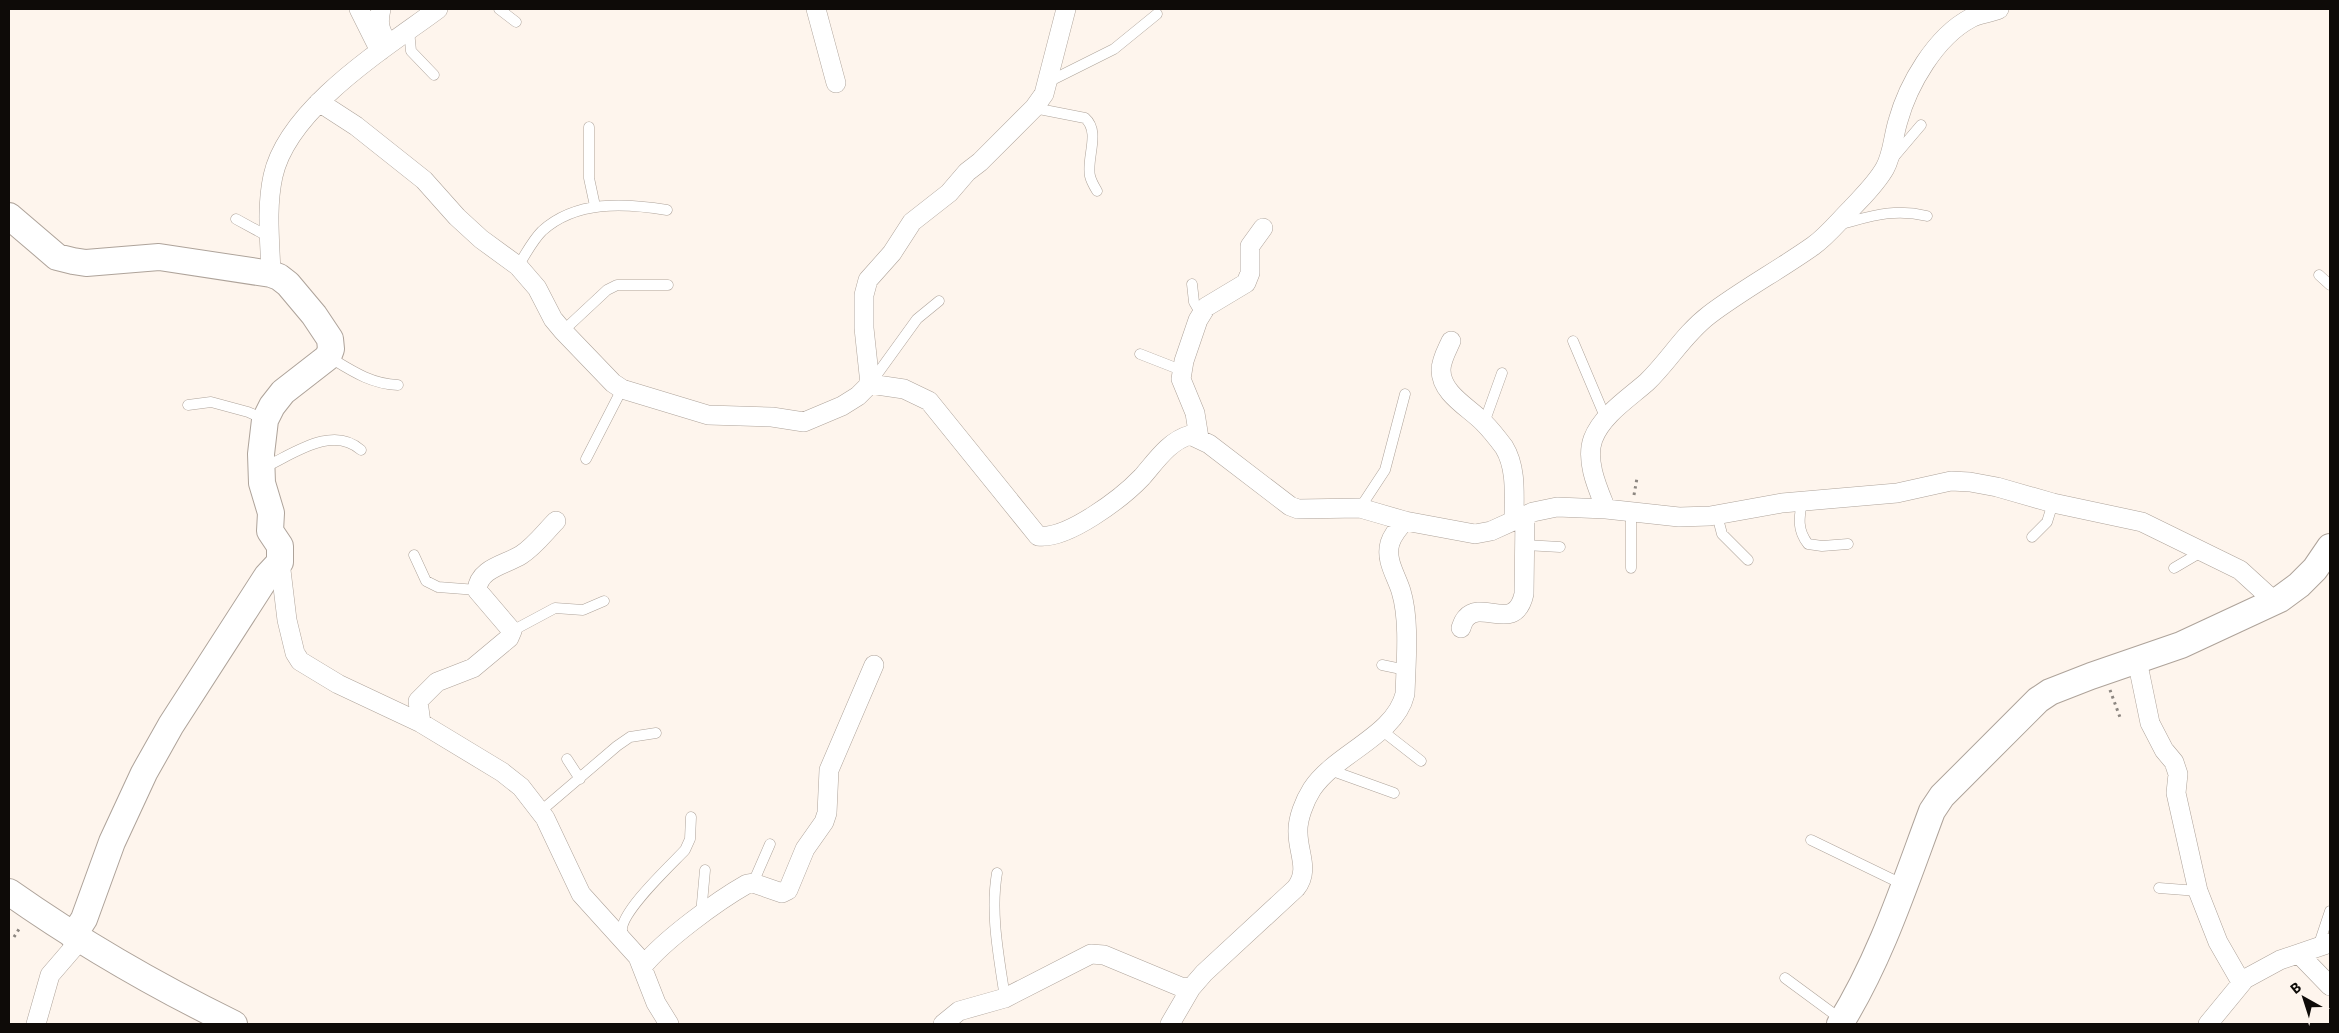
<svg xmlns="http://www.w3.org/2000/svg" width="2339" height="1033" viewBox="0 0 2339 1033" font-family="'Noto Sans',sans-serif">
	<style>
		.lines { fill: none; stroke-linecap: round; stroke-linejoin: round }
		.lane-casing { stroke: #aea39a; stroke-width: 11 }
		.street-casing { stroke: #aea39a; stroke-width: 20 }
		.secondary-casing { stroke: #aea39a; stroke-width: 28 }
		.path { stroke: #8c8680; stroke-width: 3; stroke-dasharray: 2.5 4; stroke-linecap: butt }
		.lane { stroke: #fff; stroke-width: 10 }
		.street { stroke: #fff; stroke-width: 19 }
		.secondary { stroke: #fff; stroke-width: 26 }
	</style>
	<rect width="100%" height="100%" fill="#fef5ed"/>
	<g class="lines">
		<defs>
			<path id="lane" d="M499 9 516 22
				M409 30 411 51 434 75
				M1048 82 1114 49 1157 14
				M1034 108 1085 118C1101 132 1086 158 1090 176 1091 181 1094 186 1097 191
				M589 127V178L595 206
				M1893 158 1921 125
				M236 219 269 237
				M1841 224C1872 216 1894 208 1927 216
				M518 266C526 254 532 241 542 231 576 200 625 203 667 210
				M2319 275 2330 285
				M1192 284 1194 302 1201 314
				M563 331 607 290 617 285H668
				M1573 341 1606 419
				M1140 354 1181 370
				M329 357C352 371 371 384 398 385
				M870 384 917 319 939 301
				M188 405 211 402 248 412 264 419
				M1484 423 1502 373
				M586 459 622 389
				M263 468C292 455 332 424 361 450
				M1802 501C1799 518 1797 530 1808 544L1822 546 1848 544
				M1360 508 1385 470 1405 394
				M1631 513V568
				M1717 515 1722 534 1748 560
				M2032 537 2047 522 2053 503
				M1525 545 1560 547
				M414 555 426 581 438 587 477 590
				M2174 568 2203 551
				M512 631 555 608 583 610 604 601
				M1382 665 1406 670
				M1380 729 1421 761
				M567 759 580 779
				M1330 770 1394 793
				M543 815 542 810 617 746 630 737 656 733
				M1811 840 1904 885
				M997 873C990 914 999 957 1005 998
				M753 883 770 844
				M2159 888 2198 891
				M701 914 705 870
				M625 938C625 938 622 932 622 931 620 912 671 865 685 850L690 839 691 817
				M2318 947 2330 911
				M1785 978 1842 1020"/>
			<path id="street" d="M359 9 380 51
				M381 9C378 22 379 29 386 40
				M816 9 836 83
				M319 102 356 126 424 180 457 217 481 239 518 266 537 288 553 319 563 331 613 383 622 389 708 415 772 417 804 422 842 406 858 396 870 384 864 328V295L868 280 892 253 912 222 949 193 967 172 980 162 1034 108 1044 94 1066 9
				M271 274C270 242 266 208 273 176 288 108 384 49 438 9
				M1451 341C1447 350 1441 360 1441 370 1441 394 1470 408 1484 423 1491 430 1498 439 1504 447 1517 468 1514 496 1514 519
				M870 384 904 389 929 401 1038 536C1067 540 1122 498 1142 477 1156 461 1169 441 1190 435L1209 444 1290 506 1298 509 1360 508 1405 521 1475 534 1491 531 1533 512 1557 507 1606 509 1679 517 1710 516 1782 503 1897 493 1951 481 1970 482 1997 487 2053 503 2142 522 2240 570 2274 601
				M1199 438 1195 413 1181 379 1184 361 1198 320 1206 307 1246 283 1250 273V246L1263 228
				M1606 509C1598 489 1585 461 1593 439 1602 415 1629 398 1647 382 1669 361 1684 334 1709 315 1742 290 1779 270 1813 246 1827 236 1839 221 1851 209 1863 196 1876 184 1885 168 1893 153 1893 137 1898 121 1908 85 1935 37 1971 18 1979 14 1990 13 1999 9
				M280 562 287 620 295 653 300 661 338 684 421 723 502 772 521 787 545 818 581 894 638 957 656 1003 669 1024
				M1461 628C1462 625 1464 620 1466 618 1482 599 1515 634 1524 594L1525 515
				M2137 660 2150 723 2164 750 2174 762 2178 774 2176 793 2198 891 2218 942 2241 982
				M421 723 418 701 437 682 473 668 509 638 512 631 477 590C479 568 505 565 521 555 535 546 545 532 556 521
				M2299 954 2330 986
				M643 966C664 940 717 901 747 884L753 883 782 893 788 890 805 849 824 822 827 813 829 770 874 665
				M36 1024 50 975 81 939
				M943 1024 959 1011 1005 998 1091 954 1104 955 1181 987 1191 988 1204 973 1296 888C1310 870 1298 853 1298 833 1297 819 1305 800 1312 789 1336 753 1395 736 1405 694 1406 663 1410 620 1401 591 1396 575 1385 560 1390 543 1393 534 1399 527 1405 521
				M1170 1024 1191 988
				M2208 1024 2245 979 2280 960 2330 943"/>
			<path id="secondary" d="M9 216 57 257 73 261 86 263 159 257 271 274 279 277 288 284 314 315 330 339 331 349 328 357 283 392 272 406 265 420 261 454 262 483 271 513 270 531 280 546V562L267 576 171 725 144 773 112 842 84 919 73 936
				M9 892C80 942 156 986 234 1024
				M1840 1024C1881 958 1905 883 1932 811L1942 796 2038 700 2050 692 2091 676 2181 645 2280 599 2299 585 2315 569 2330 547"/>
		</defs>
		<use href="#lane" class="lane-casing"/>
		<use href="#street" class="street-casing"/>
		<use href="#secondary" class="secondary-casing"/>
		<path class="path" d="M1634 495 1637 478
			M2110 690 2121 720
			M14 937 21 926"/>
		<use href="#lane" class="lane"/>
		<use href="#street" class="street"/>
		<use href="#secondary" class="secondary"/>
	</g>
	<rect width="2339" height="1033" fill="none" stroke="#0e0b08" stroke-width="20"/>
	<g transform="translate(2304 998) rotate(321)" stroke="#fef5ed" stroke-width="4" paint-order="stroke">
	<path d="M0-4L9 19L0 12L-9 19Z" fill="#0e0b08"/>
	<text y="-8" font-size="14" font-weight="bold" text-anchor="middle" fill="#0e0b08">B</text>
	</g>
</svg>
